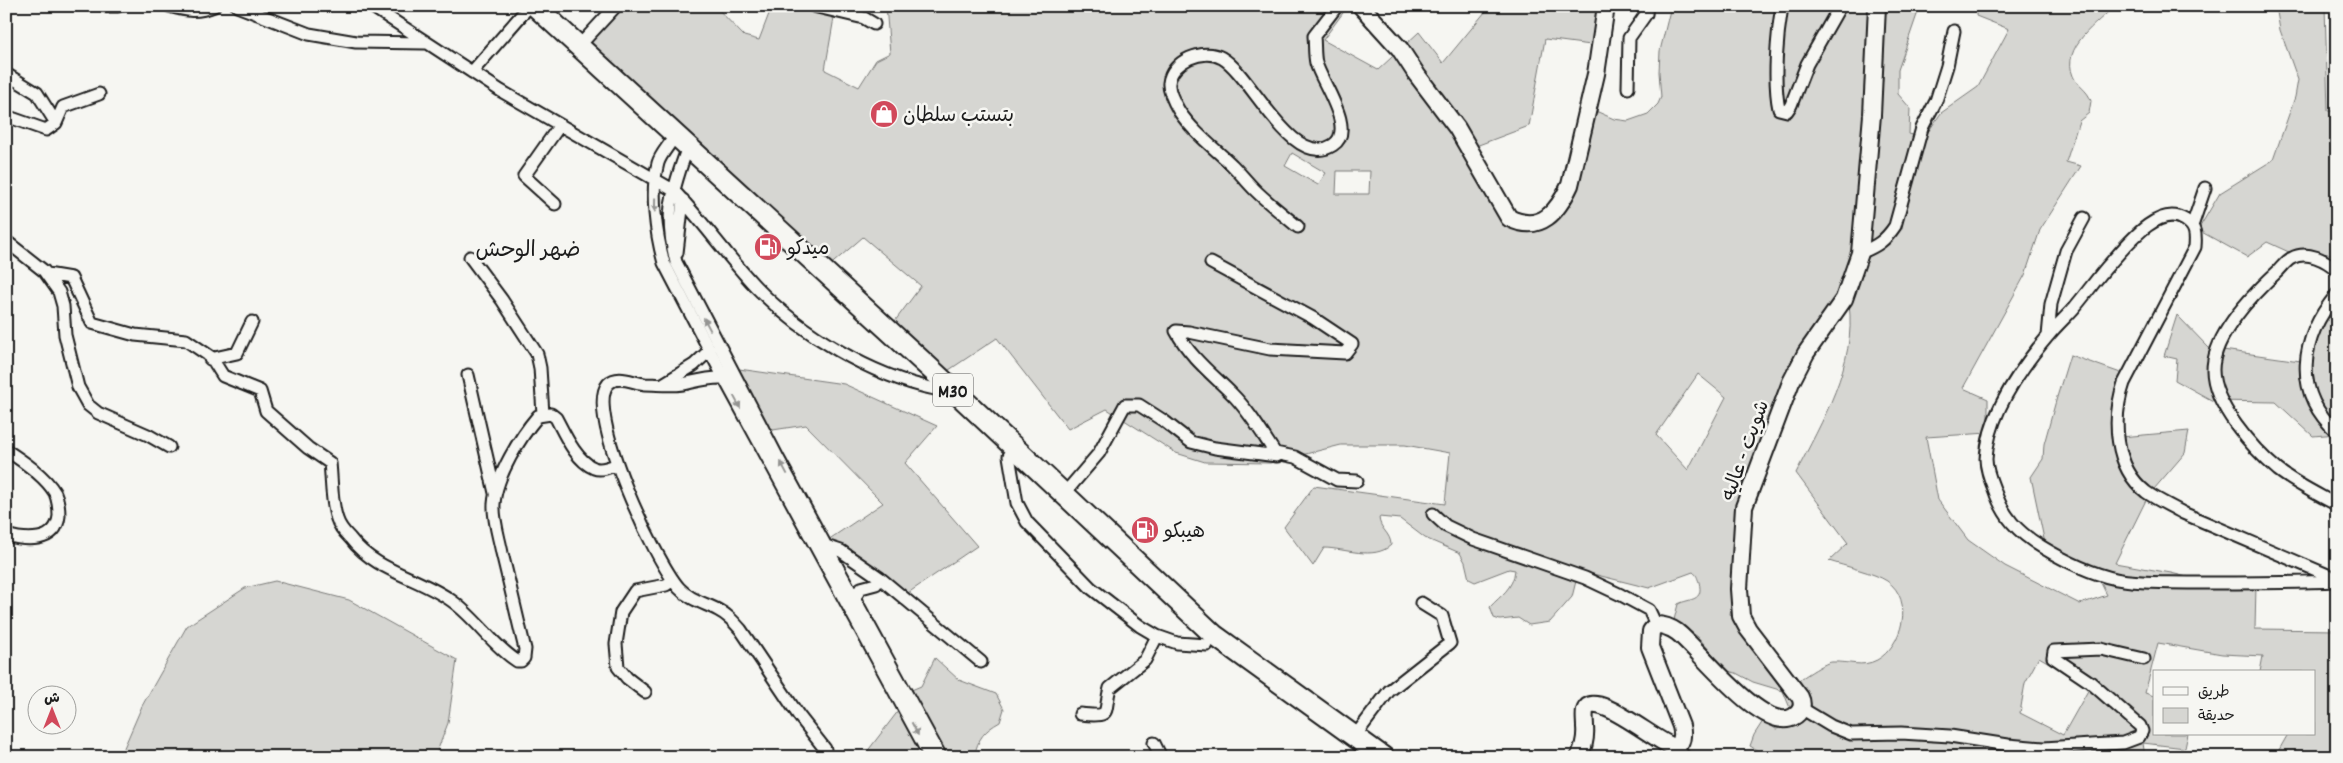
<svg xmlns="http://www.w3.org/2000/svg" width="2343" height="763" viewBox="0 0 2343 763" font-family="Dekko,'Playpen Sans Arabic',sans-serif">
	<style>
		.green { fill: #d6d6d2; stroke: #797977; fill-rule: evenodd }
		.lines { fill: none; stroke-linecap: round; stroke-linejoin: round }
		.street-casing { stroke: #1c1c1c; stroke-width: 15 }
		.secondary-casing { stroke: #1c1c1c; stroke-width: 20 }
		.highway-casing { stroke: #1c1c1c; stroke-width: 24 }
		.street { stroke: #f6f6f2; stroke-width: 11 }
		.secondary { stroke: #f6f6f2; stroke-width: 16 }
		.highway { stroke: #f6f6f2; stroke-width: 20 }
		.oneway { fill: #949492 }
		.labels { text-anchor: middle; stroke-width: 5; stroke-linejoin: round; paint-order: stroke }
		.shield { fill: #f6f6f2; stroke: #5d5d5c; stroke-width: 1 }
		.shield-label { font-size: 19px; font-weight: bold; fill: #1c1c1c }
		.poi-label { font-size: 20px; fill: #1c1c1c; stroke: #f6f6f2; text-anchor: start }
		.street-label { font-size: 20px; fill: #1c1c1c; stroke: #f6f6f2 }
		.quarter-label { font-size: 22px; fill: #1c1c1c; stroke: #f6f6f2 }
	</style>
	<rect width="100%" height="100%" fill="#f6f6f2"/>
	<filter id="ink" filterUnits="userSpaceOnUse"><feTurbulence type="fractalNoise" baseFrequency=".02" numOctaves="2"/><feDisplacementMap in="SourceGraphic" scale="10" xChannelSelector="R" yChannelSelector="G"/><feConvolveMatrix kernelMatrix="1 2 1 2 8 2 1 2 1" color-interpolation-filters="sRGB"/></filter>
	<g filter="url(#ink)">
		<path class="green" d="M623 6H715L744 36 759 40 772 6H836L825 70 859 87 876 60 890 53 886 6H1348L1323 40 1378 70 1419 32 1443 63 1490 6H1610L1606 47 1545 39 1529 126 1476 146 1498 209 1532 218 1556 205 1589 108 1614 119 1628 121 1648 114 1658 104 1661 97 1659 72 1660 51 1671 6H1920L1898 70V94L1910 108 1909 134 1924 138 1941 113 1978 87 2009 29 1976 16 1977 6H2115C2097 23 2061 47 2073 76 2077 86 2088 90 2091 101L2089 113 2079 121 2066 162 2081 166 2040 230 2025 275 1963 388 1988 399V433L1926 437 1938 500 1968 540 2005 566 2080 604 2107 595 2100 581 2071 569 2044 539 2031 477 2043 459 2044 444 2057 397 2070 355 2129 376 2121 437 2189 431 2185 453 2148 496 2115 563 2171 573 2220 585H2256L2255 629 2337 630V757H2275L2288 734H2314V672H2260L2263 656 2222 654 2158 643 2145 693 2154 696V734H2188L2185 748 2143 743 2145 757H2062V755L2056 757H1768L1750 746 1754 735 1763 721 1776 729 1797 725 1783 691 1753 682 1736 673 1727 671 1698 637 1674 620 1678 604C1690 598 1704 602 1699 582 1697 577 1697 575 1693 572L1649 588 1593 574H1587L1577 577 1572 597 1550 622 1529 625 1518 618 1500 620 1494 618 1490 607C1501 595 1513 589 1515 570L1509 569 1475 582 1469 579 1465 562 1460 553 1425 538 1400 519 1379 517C1379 529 1391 533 1391 545 1374 561 1344 548 1324 548L1313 566 1284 527 1314 486 1445 504 1450 453 1405 445H1341L1270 463 1205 462 1176 453 1107 409 1068 429 997 338 940 376 889 329 921 286 863 237 827 268 586 48ZM1292 153 1326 173 1318 185 1285 166ZM1337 171H1370L1369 194H1336ZM1849 304C1857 364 1822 421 1796 473L1848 543 1829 561C1844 566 1875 573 1887 581 1915 600 1902 646 1877 660 1862 668 1849 661 1832 662 1824 662 1792 685 1783 691L1730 614 1744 534 1800 353ZM1698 374 1726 397 1688 470 1656 435ZM2039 657 2090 687 2063 735 2020 713 2025 683Z
			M2276 6H2325L2328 111H2337V276L2332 254 2291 253 2267 242 2247 257 2198 230 2220 193 2273 160 2295 97 2298 80 2280 30Z
			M2337 280V434L2313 436 2276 402 2213 401 2175 380 2177 359 2164 356 2177 315 2209 348 2300 361 2322 319Z
			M739 369 844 384 937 426 905 463 977 546 905 595 825 542 883 503 806 425 766 431Z
			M275 581 349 600 457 660 448 723 435 757H120L142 706 187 626 245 588Z
			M935 658 959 680 996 694 1004 709 1000 722C984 731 978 738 974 757H863L902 706 909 691 921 686Z"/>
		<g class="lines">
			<defs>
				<path id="street" d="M105 6H118
					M169 6C187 11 197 13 214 6
					M237 6 309 34 356 42 425 43
					M371 6 501 91 673 190C702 220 726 255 755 286 800 333 871 376 935 389
					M813 6 864 18 874 24
					M1782 6C1777 36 1773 80 1779 109L1787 111 1791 105 1807 64 1840 6
					M579 46 616 6
					M472 72 525 11
					M6 74 37 93 56 123
					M1628 88 1629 38 1646 14 1647 6
					M6 116 46 130 56 123 63 107 99 94
					M670 143C666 149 660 156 658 163 650 192 656 234 664 263L724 378 930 757
					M685 155C670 197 665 218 676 262L778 458 941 757
					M555 204 524 176 560 125
					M2192 226 2205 188
					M1298 227C1284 215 1268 203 1255 190 1247 182 1240 173 1232 165 1213 147 1193 132 1179 111 1175 104 1168 91 1169 83 1171 61 1204 47 1222 58 1251 74 1292 171 1333 145 1357 130 1321 82 1316 63 1314 54 1315 45 1314 36L1337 6
					M6 241 44 271 59 292 63 306 65 335 78 387 88 405 98 413 148 435 169 447
					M677 253 683 200
					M1860 253C1877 246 1885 241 1895 226L1922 128 1936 101 1947 66 1954 31
					M470 257 502 300 537 354 540 368 543 414
					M2337 270C2326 260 2307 250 2292 258 2287 260 2282 267 2278 271 2254 293 2213 335 2213 370 2213 404 2253 449 2278 470 2296 484 2317 494 2337 505
					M47 274 71 278 92 323 135 335 186 340 211 357 223 376 260 391 266 411 308 448 330 463C332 481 331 502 337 519 339 526 345 533 350 538 376 572 419 577 452 601 476 618 492 645 517 661H521L524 658 525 649C517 617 510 585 502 553 499 537 493 520 494 504 496 476 520 437 538 416L551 414 556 418C564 433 576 461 594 468 601 471 610 467 617 464
					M2337 294C2300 338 2292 392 2337 432
					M2048 336 2051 304 2066 251 2084 218
					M210 359 237 353 252 322
					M468 375 495 493
					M724 378C709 377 697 381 683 384 670 386 657 384 645 384 633 383 618 374 608 384 584 412 656 562 679 588 690 600 704 603 718 610 728 615 734 622 741 630L799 716 825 749
					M663 384 694 365 710 350
					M6 450C23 461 45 476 55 493 58 500 59 508 59 516 56 543 26 541 6 535
					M1275 453 1295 457 1337 480 1357 481
					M1009 456 1017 503 1027 522 1091 588 1140 626 1157 636
					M1064 494 1099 453 1125 405H1139L1164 421 1191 442 1215 448 1277 456C1263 435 1250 412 1232 394 1211 373 1190 357 1176 331L1189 332 1270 349 1345 353 1352 344 1313 318 1211 263
					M1433 514 1446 526 1473 539 1585 578 1621 595 1649 610 1656 625
					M823 545 841 551 880 578 981 662
					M2337 579 2183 513C2171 506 2157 500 2146 492 2114 467 2112 418 2124 383L2195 247C2196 235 2196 227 2185 220 2157 202 2123 250 2106 268 2095 281 2085 295 2074 308 2066 317 2056 326 2048 336 2020 369 1988 414 1986 459 1986 469 1990 479 1994 489 2003 516 2017 532 2042 547 2065 561 2089 573 2116 579 2141 584 2167 582 2193 583 2241 583 2289 583 2337 581
					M855 597 861 588 876 584
					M645 692 627 678 618 667 616 644 621 612 635 591 666 585 673 580
					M1801 708 1831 726 1851 734 1901 733 1950 736 2008 745 2044 748 2123 743 2139 737 2142 731 2140 726 2090 682 2053 657 2054 651 2101 649 2144 659
					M1080 714C1114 718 1103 712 1110 688L1145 660 1157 636 1177 643 1207 645
					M1355 736 1389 691 1450 643 1442 616 1421 603
					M1154 743 1161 757
					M1675 747 1685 757"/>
				<path id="secondary" d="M1361 6 1400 49 1417 75 1457 128 1509 218C1541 234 1558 211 1570 185L1596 74 1606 6
					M1579 757C1584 747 1586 738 1585 727 1585 722 1584 716 1585 711 1593 686 1659 745 1675 747 1683 743 1683 734 1681 726L1650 647 1651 631 1656 625C1664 625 1670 627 1677 632 1698 648 1763 734 1793 717 1801 713 1804 705 1800 697L1748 629 1741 616 1739 589 1744 507 1791 382 1806 353 1844 299 1860 253 1872 115 1877 6"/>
				<path id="highway" d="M535 6 933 371 1214 635 1383 757"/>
			</defs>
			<use href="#street" class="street-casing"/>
			<use href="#secondary" class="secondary-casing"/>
			<use href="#highway" class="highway-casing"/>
			<use href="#street" class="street"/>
			<use href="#secondary" class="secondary"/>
			<use href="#highway" class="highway"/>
		</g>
		<defs><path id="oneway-solid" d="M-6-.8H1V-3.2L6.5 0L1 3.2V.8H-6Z" transform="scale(1.25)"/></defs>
		<g class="oneway">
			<use href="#oneway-solid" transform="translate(655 205) rotate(91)"/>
			<use href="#oneway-solid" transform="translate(707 324) rotate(-118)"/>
			<use href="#oneway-solid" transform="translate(737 402) rotate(62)"/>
			<use href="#oneway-solid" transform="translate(784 468) rotate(-118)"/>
			<use href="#oneway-solid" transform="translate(915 729) rotate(63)"/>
		</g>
	</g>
	<defs>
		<symbol id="shop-disc" viewBox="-11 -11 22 22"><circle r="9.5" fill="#d1495b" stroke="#f6f6f2"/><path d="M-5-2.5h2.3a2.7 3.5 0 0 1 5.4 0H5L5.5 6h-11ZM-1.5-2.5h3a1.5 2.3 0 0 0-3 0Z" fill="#fff"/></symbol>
		<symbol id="fuel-disc" viewBox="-11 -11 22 22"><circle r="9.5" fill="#d1495b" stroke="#f6f6f2"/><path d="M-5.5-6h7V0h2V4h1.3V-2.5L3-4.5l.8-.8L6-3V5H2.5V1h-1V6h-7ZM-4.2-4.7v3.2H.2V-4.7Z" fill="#fff"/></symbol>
	</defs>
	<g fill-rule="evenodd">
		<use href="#shop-disc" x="868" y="98" width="32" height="32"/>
		<use href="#fuel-disc" x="752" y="231" width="32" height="32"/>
		<use href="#fuel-disc" x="1129" y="514" width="32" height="32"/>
	</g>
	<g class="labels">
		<rect class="shield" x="933" y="373.5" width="40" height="33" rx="4"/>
		<g class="shield-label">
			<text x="953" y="397">M30</text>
		</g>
		<g class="poi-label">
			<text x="903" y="121">بتستب سلطان</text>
			<text x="787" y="254">ميدكو</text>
			<text x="1164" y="537">هيبكو</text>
		</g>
		<g class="street-label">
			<text transform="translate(1744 450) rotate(-70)" y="7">شويت - عاليه</text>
		</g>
		<g class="quarter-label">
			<text x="528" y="256">ضهر الوحش</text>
		</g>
	</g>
	<rect width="2343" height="763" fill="none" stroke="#f6f6f2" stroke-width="25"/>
	<rect x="12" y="12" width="2318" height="738" fill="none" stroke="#1c1c1c" stroke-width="2" filter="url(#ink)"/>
	<rect x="2153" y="670" width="162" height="65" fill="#f6f6f2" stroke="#9f9f9c"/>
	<rect x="2163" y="687" width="25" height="8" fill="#f6f6f2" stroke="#9f9f9c"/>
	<text x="2198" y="696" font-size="15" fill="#1c1c1c">طريق</text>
	<rect x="2163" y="708" width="25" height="15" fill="#d6d6d2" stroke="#9f9f9c"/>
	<text x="2198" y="720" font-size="15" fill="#1c1c1c">حديقة</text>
	<g transform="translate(52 710)"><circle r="24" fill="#f6f6f2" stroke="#9f9f9c"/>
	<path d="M0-4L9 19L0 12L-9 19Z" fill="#d1495b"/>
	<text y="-8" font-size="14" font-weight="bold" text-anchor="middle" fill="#1c1c1c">ش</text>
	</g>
</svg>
